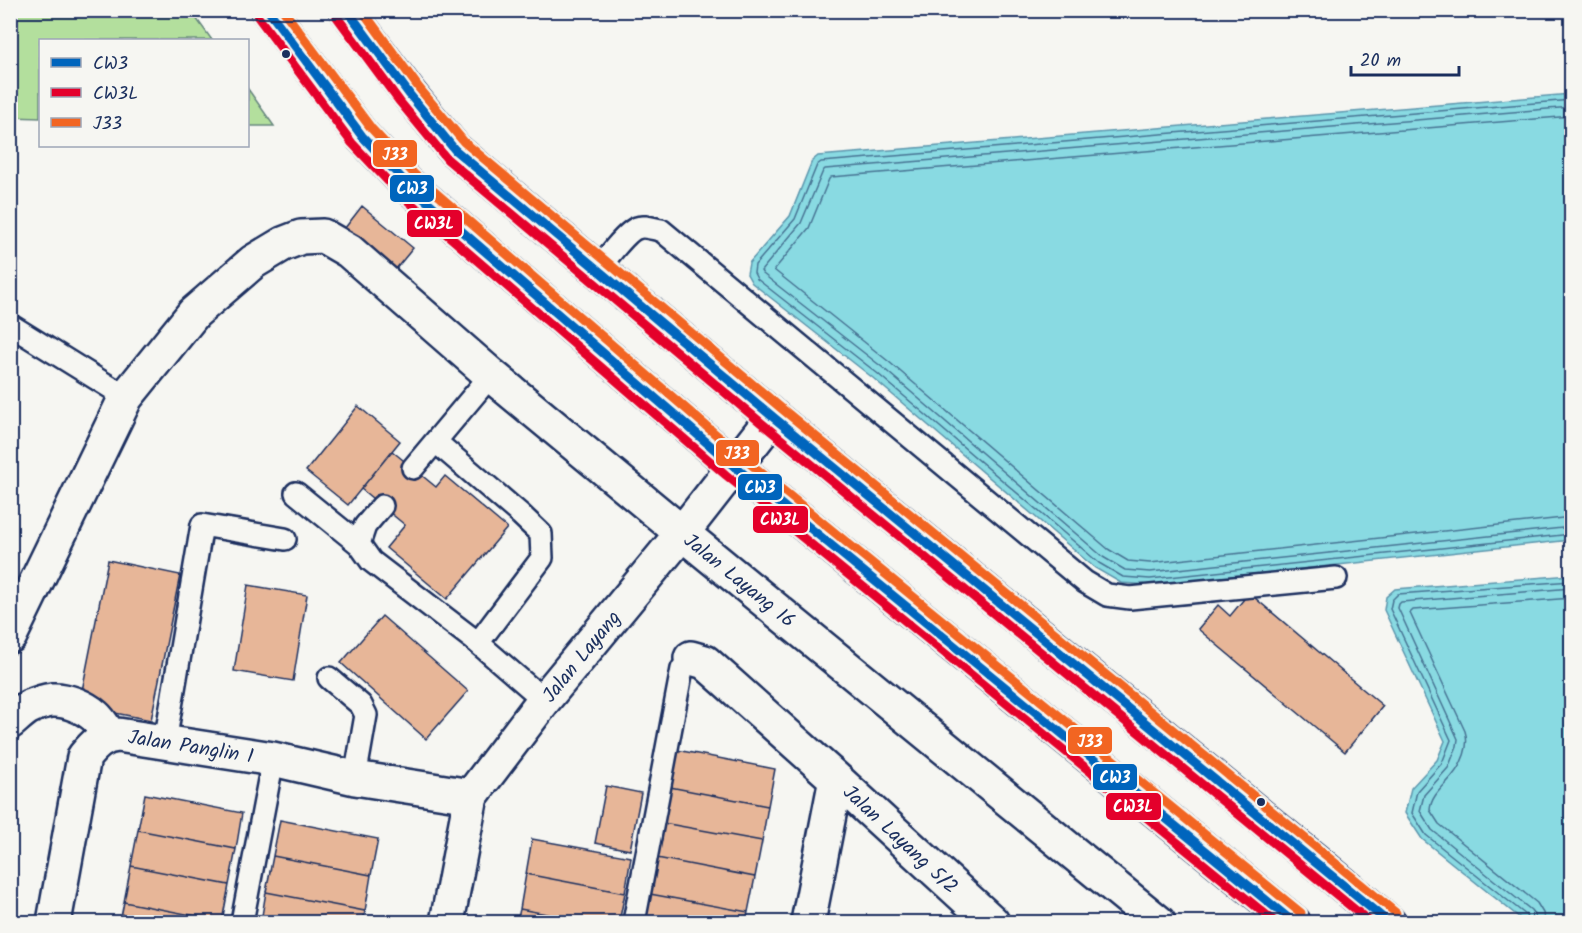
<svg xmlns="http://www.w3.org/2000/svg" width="1582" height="933" viewBox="0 0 1582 933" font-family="Kalam,sans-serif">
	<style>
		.green { fill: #b3df9d; stroke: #67877e; stroke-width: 1.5 }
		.water { fill: #89dae2; stroke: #5d96ad; stroke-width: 1.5 }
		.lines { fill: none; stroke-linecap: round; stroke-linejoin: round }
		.shore { stroke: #477393; stroke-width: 1.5 }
		.building { fill: #e7b698; stroke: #1b2f5e; stroke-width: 1.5 }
		.lane-casing { stroke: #1b2f5e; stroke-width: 26 }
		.street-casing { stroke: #1b2f5e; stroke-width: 38 }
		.secondary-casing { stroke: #1b2f5e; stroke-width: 38 }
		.lane { stroke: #f6f6f2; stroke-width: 21 }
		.street { stroke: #f6f6f2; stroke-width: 33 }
		.secondary { stroke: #f6f6f2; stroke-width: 33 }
		.bus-1-casing { stroke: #f6f6f2; stroke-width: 14 }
		.bus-2-casing { stroke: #f6f6f2; stroke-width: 14 }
		.bus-3-casing { stroke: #f6f6f2; stroke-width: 14 }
		.bus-1 { stroke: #0065bd; stroke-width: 9 }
		.bus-2 { stroke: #e4002b; stroke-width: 9 }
		.bus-3 { stroke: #f26522; stroke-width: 9 }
		.bus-dot { fill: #1b2f5e; stroke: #f6f6f2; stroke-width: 2 }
		.labels { text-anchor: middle; stroke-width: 4.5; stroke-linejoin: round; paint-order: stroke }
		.street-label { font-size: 20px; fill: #1b2f5e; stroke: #f6f6f2 }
		.line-badge { stroke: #f6f6f2; stroke-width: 2 }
		.badge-label { font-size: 16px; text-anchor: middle; font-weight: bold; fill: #fff }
	</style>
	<rect width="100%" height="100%" fill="#f6f6f2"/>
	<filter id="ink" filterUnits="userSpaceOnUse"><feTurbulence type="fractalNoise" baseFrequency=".0167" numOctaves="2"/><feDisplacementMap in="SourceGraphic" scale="12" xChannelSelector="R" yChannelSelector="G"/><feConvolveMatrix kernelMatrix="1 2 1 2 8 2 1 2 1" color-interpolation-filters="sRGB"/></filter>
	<g filter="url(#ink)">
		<path class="green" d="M11 10 191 11 212 40H40V118L11 117Z
			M248 89 274 126H248Z"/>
		<path class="water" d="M1571 94V540L1150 585 1121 583 1095 568 873 378 752 283 747 274 749 263 790 216 812 161 818 156Z
			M1571 575V922H1525L1422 839 1405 813 1411 788 1437 760 1445 741 1384 610 1386 597 1395 589Z"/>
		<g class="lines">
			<path class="shore" d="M1572 100 821 162 817 165 795 219 755 265 754 273 757 279 877 373 1099 563 1123 577 1150 579 1572 534
				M1572 107 825 169 823 171 801 223 761 271 763 274 882 367 1103 557 1125 570 1150 572 1572 527
				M1572 116 831 177 829 179 809 228 774 270 888 361 1108 549 1128 561 1150 563 1572 517
				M1528 922 1526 915 1426 835 1412 813 1417 791 1442 763 1451 740 1390 609 1392 600 1398 594 1572 581
				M1536 922 1535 916 1531 910 1432 830 1420 811 1424 795 1448 768 1457 746 1458 739 1398 608 1399 604 1401 602 1572 588
				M1545 922 1543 913 1537 903 1439 824 1430 810C1431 795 1444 787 1453 775 1462 764 1470 746 1465 731L1410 613 1413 610 1572 598"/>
		</g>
		<path class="building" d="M362 206 413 248 395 270 345 228Z
			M358 406 400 441 348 505 306 471Z
			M392 451 436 487 445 476 507 528 447 599 386 548 405 525 361 489Z
			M108 560 180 575 151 720 79 706Z
			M248 585 307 595 293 681 234 671Z
			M1249 593 1383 706 1345 752 1198 629 1218 605 1230 616Z
			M382 616 468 691 426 739 341 663Z
			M677 750 775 769 768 806 670 787Z
			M606 786 641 793 630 850 595 843Z
			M670 787 768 806 762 841 663 823Z
			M145 794 242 813 236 849 138 830Z
			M280 820 378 839 371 875 273 856Z
			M663 823 762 841 755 877 657 858Z
			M138 830 236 849 229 885 131 866Z
			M532 839 631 857 625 893 526 874Z
			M273 856 371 875 365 911 266 892Z
			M657 858 755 877 748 912 650 894Z
			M131 866 229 885 222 921 124 902Z
			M526 874 625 893 619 922H589L520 909Z
			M266 892 365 911 363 922H261Z
			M650 894 748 912 746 922H644Z
			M124 902 222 921 221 922H120Z
			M520 909 589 922H517Z"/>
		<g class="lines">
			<defs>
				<path id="lane" d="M597 271C604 261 627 231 637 228 644 225 654 229 661 230L1085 582 1107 595 1130 598 1336 578
					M10 325 126 397
					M413 468 491 375
					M296 493 359 544 365 526 382 506
					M359 544 371 561 478 643 542 558 541 534 520 514 436 442
					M478 643 544 700
					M329 678 361 705 366 715 355 778
					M165 742 202 525 285 539
					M242 922 273 759
					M634 922 682 669 691 658"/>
				<path id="street" d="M10 636 126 397 194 313 253 262 283 244 301 237 323 236 349 251 491 375 682 533 1158 922
					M691 658 705 662 836 779 992 922
					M10 722C16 717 22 711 29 707 36 704 44 701 52 700 66 699 85 707 95 716 101 721 105 729 109 735
					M54 922 84 757C94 745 102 736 118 735L273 759 355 778 471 796
					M447 922 471 796 544 700 682 533 773 417
					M808 922 836 779"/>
				<path id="secondary" d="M268 10 362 136 407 184 734 466 1293 922
					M347 10 410 95 455 150 773 417 1321 866 1388 922"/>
			</defs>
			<use href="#lane" class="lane-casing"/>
			<use href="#street" class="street-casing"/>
			<use href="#secondary" class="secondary-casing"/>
			<use href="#lane" class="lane"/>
			<use href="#street" class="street"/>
			<use href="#secondary" class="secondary"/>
			<defs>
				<path id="bus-1" d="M268 10 362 136 407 184 734 466 1293 922
					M347 10 410 95 455 150 773 417 1388 922"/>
				<path id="bus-2" d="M258 17 352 143 399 193 726 475 1275 922
					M337 17 400 102 447 159 765 426 1370 922"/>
				<path id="bus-3" d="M283 10 371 128 415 175 742 457 1301 913
					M362 10 419 88 464 142 781 408 1396 913"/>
			</defs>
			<use href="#bus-1" class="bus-1-casing"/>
			<use href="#bus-2" class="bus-2-casing"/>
			<use href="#bus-3" class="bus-3-casing"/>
			<use href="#bus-1" class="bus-1"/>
			<use href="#bus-2" class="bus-2"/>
			<use href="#bus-3" class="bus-3"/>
		</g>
	</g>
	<g class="bus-dot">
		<circle cx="286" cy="54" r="5"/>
		<circle cx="1261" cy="802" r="5"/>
	</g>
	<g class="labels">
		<g class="street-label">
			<text transform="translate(740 580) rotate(39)" y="7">Jalan Layang 16</text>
			<text transform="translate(581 656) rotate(-51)" y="7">Jalan Layang</text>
			<text transform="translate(191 746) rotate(9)" y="7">Jalan Panglin 1</text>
			<text transform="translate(901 839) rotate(43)" y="7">Jalan Layang 5/2</text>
		</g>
	</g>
	<g class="line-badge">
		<rect x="372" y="139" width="46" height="29" rx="6" fill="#f26522"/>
		<rect x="389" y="174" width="46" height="29" rx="6" fill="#0065bd"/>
		<rect x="406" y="209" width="57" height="29" rx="6" fill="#e4002b"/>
		<rect x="715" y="439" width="45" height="28" rx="6" fill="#f26522"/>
		<rect x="737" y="473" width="46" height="28" rx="6" fill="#0065bd"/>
		<rect x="752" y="505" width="57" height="29" rx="6" fill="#e4002b"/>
		<rect x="1067" y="726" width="46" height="29" rx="6" fill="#f26522"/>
		<rect x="1092" y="763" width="46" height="28" rx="6" fill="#0065bd"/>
		<rect x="1105" y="792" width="57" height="29" rx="6" fill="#e4002b"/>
	</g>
	<g class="badge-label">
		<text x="395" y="160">J33</text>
		<text x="412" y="194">CW3</text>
		<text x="434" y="229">CW3L</text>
		<text x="737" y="459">J33</text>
		<text x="760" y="493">CW3</text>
		<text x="780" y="525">CW3L</text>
		<text x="1090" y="747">J33</text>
		<text x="1115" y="783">CW3</text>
		<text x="1133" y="812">CW3L</text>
	</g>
	<rect width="1582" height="933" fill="none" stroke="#f6f6f2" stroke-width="36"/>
	<rect x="18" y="18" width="1546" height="897" fill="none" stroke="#1b2f5e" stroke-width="2" filter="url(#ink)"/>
	<rect x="39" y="39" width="210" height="108" fill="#f6f6f2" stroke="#9ea6b7" stroke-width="1.5"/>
	<rect x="51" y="58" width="30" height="9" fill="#0065bd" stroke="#9ea6b7" stroke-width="1.5"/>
	<text x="93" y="69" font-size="18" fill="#1b2f5e">CW3</text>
	<rect x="51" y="88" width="30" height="9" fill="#e4002b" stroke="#9ea6b7" stroke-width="1.5"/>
	<text x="93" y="99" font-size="18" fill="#1b2f5e">CW3L</text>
	<rect x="51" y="118" width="30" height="9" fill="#f26522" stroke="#9ea6b7" stroke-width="1.5"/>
	<text x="93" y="129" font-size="18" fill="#1b2f5e">J33</text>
	<path d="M1351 66v9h108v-9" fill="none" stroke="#1b2f5e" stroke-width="3"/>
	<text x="1360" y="66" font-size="18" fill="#1b2f5e" stroke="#f6f6f2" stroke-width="4.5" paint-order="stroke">20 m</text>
</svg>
